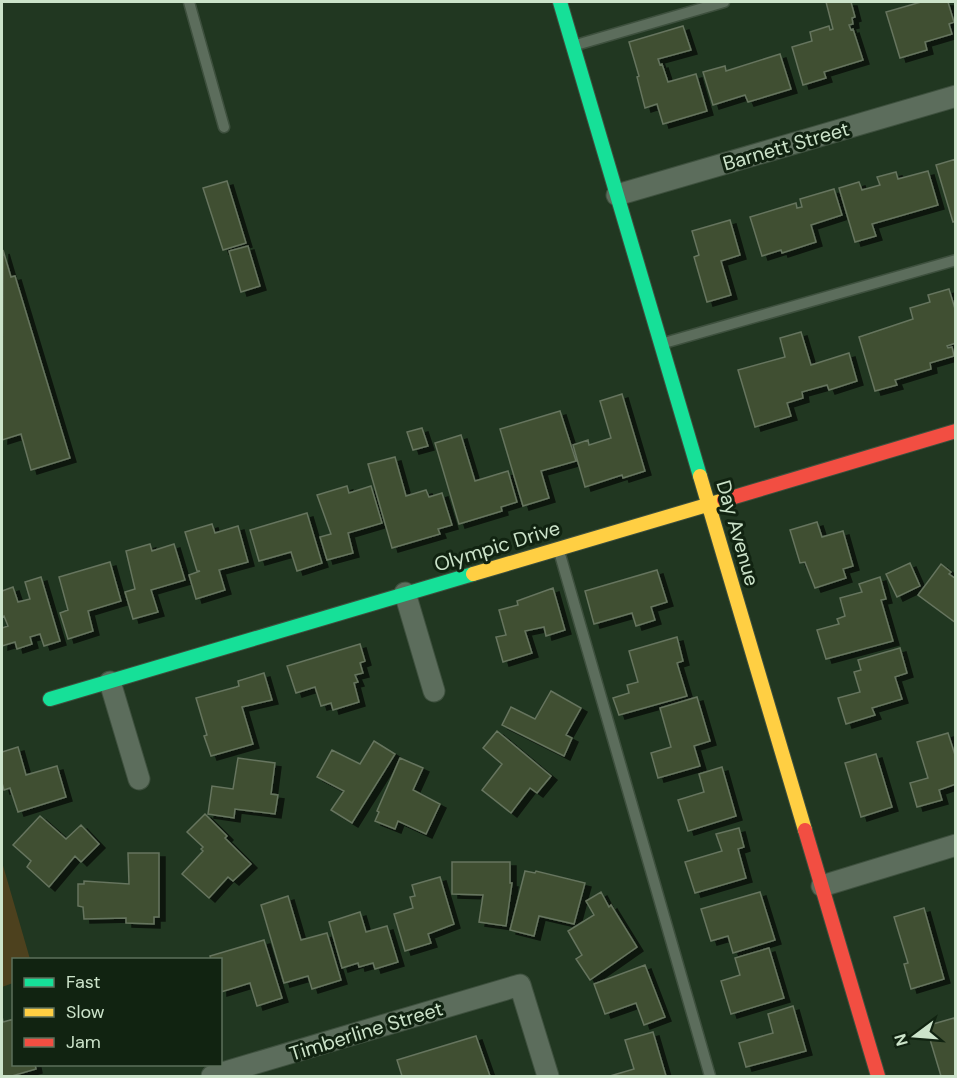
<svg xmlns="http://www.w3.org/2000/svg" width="957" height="1078" viewBox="0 0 957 1078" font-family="'DM Sans',sans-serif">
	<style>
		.green { fill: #4d411e }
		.building { fill: #405032; stroke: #66745e; stroke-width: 1.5; filter: url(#shadow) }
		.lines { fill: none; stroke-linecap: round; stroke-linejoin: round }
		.lane-casing { stroke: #3e503e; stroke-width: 13 }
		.street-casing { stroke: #3e503e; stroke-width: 23 }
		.fast-casing { stroke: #3e503e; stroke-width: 16 }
		.slow-casing { stroke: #3e503e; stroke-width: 16 }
		.jam-casing { stroke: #3e503e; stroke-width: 16 }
		.lane { stroke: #5c6d5c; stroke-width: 10 }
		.street { stroke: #5c6d5c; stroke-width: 21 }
		.fast { stroke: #16e098; stroke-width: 14 }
		.slow { stroke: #ffcf43; stroke-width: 14 }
		.jam { stroke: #f24e42; stroke-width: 14 }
		.labels { text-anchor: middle; stroke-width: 6; stroke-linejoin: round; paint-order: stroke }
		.street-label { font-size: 20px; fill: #cce3ca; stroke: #112311 }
	</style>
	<defs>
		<filter id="shadow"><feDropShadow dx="6" dy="4" stdDeviation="0" flood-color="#0009"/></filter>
	</defs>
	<rect width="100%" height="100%" fill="#213721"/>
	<path class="green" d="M2 862 30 959 14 960 13 983 2 987Z"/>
	<path class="building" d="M826 2H851L855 17 852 18 853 24 849 25 851 30 853 29 863 60 824 72 826 78 803 85 792 47 812 41 810 32 829 26 830 30 833 29Z
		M921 2H948L954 22 949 24 952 34 925 42 927 50 900 58 886 12Z
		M683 26 691 50 658 59 660 65 662 64 668 82 696 74 707 111 663 124 657 104 645 108 637 77 639 76 629 42Z
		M780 54 791 89 748 102 745 95 713 105 703 72 725 66 726 71Z
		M956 159V221L953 222 936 165Z
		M928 171 938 205 872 224 876 236 855 242 839 188 859 182 862 190 880 185 877 177 896 172 898 179Z
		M227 181 246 243 223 250 203 188Z
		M834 189 842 215 811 225 816 242 782 253 781 250 762 256 750 217 796 203 797 208 802 207 800 199Z
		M730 220 740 255 721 261 731 295 707 302 694 257 699 255 692 231Z
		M248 246 260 286 241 292 229 251Z
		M3 250 11 277 15 276 70 458 31 470 21 434 2 440Z
		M949 289 956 312V343L947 346 948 348 952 347 954 356 930 363 931 369 895 380 897 385 875 391 859 337 913 319 910 308 930 302 928 295Z
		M801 332 811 365 849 353 857 381 829 390 827 385 802 392 803 398 787 403 791 416 755 427 738 370 785 357 780 338Z
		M622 394 645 471 623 478 622 475 585 487 573 445 588 440 589 445 611 438 600 401Z
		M560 411 576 461 541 471 549 498 523 506 500 429Z
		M422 428 428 446 413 450 407 432Z
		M461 435 475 481 508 471 517 502 501 507 502 511 459 524 435 443Z
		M395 457 406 496 426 490 429 497 442 493 452 525 438 529 440 534 392 548 368 464Z
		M347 486 349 493 371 486 382 523 348 533 353 553 327 560 320 537 331 534 317 495Z
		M307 513 322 563 297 571 291 552 259 561 250 530Z
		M817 522 822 537 843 531 853 566 843 569 846 578 815 588 805 562 800 563 790 530Z
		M212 524 215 533 238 526 248 562 219 570 225 590 196 599 189 575 200 571H197L185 532Z
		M150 544 152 551 174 544 185 580 151 590 158 612 133 619 125 592 135 589 126 551Z
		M110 562 121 601 88 611 93 631 68 639 60 613 68 610 59 577Z
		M910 563 920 586 897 597 886 574Z
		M941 564 951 572 949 574 956 579V623L918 595Z
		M657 570 667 602 651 607 655 620 636 626 632 613 594 624 585 591Z
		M41 577 60 641 44 646 40 634 30 637 32 644 17 649 15 642 2 646V628L8 626 4 616 2 617V591L13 587 18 602 30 599 25 582Z
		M880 577 886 599 881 600 893 641 826 659 817 630 839 624 837 619 845 616 840 598 862 592 859 584Z
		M553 588 565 630 546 636 544 627 525 631 532 653 503 662 496 637 506 635 499 610 518 605 517 601Z
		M677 637 683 661 677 663 687 696 619 715 613 698 629 693 627 685 638 682 629 651Z
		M360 644 365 661 360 663 363 673 355 675 358 682 354 683 359 702 333 710 331 703 321 706 315 687 296 693 287 666Z
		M900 648 907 673 895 677 902 699 872 708 875 715 846 724 838 698 860 692 854 672 861 670 858 660Z
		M264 673 272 700 242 707 253 744 211 756 204 736 207 735 196 698 236 687 239 686 238 681Z
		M551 691 581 708 566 735 572 738 564 756 502 725 511 707 535 719Z
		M697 697 710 741 694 746 700 766 658 778 651 753 671 747 660 708Z
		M497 731 551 776 537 793 530 788 511 813 482 790 502 764 483 748Z
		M948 733 956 758V784L939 790 942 800 917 807 910 783 928 778 917 742Z
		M374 741 395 754 352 823 331 810 344 791 317 777 332 750 360 764Z
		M18 747 26 775 57 766 66 797 18 812 10 788 4 790 2 783V752Z
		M876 754 892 807 861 817 845 763Z
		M238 758 275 763 271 794 278 795 275 814 235 809 234 818 208 814 212 786 233 789Z
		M400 758 423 768 413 790 440 804 426 834 398 821 395 829 375 821 379 812 377 811Z
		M722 767 736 816 688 831 678 800 704 792 699 774Z
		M205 814 227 836 225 838 251 864 233 881 228 877 209 898 182 874 203 851 201 849 203 847 187 832Z
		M40 816 66 839 81 825 99 844 81 862 75 856 49 887 27 867 31 861 13 845Z
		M739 828 744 847 738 849 746 878 695 893 685 862 722 851 716 834Z
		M128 853H159V917H154V924L126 923V918L84 919 83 907 78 906V884H84V881L129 884Z
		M452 862H510V883H512L506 926 479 922 483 895 452 894Z
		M525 871 535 873 536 871 585 883 574 924 539 916 534 936 510 930Z
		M440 877 454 924 428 934 431 943 405 951 394 914 413 908 410 897 415 896 412 885Z
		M601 892 609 907 611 905 637 947 590 980 576 959 582 955 568 931 594 915 586 901Z
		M760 892 775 940 733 953 728 936 711 941 701 909Z
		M288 896 301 940 327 933 341 980 312 989 308 976 284 983 261 905Z
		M924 908 944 979 911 989 904 964 908 963 894 917Z
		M360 912 366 932 387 926 398 962 375 969 373 963 359 967 358 963 342 968 329 922Z
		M264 940 282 998 257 1006 250 983 221 992 220 960H211L210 956Z
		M769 948 784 998 731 1014 721 981 740 975 735 958Z
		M645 965 665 1017 644 1025 636 1003 605 1014 594 984Z
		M793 1006 806 1051 746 1067 739 1043 773 1033 768 1014Z
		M2 1016 3 1022 14 1019V1064H35L36 1069 12 1076H2Z
		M954 1018 956 1025V1076H941L926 1026Z
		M653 1032 666 1076H610L634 1069 625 1040Z
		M476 1036 490 1076H402L397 1060Z"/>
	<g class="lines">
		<defs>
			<path id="lane" d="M189 2 224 127
				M576 45 724 2
				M664 343 956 260
				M559 551 710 1076"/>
			<path id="street" d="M617 195 956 96
				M405 593 434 691
				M110 682 139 779
				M822 886 956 845
				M212 1076 520 985 548 1076"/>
			<path id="fast" d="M560 2 700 476
				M50 699 473 574"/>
			<path id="slow" d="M700 476 805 830
				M473 574 724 500"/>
			<path id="jam" d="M724 500 956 431
				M805 830 878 1076"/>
		</defs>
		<use href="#lane" class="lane-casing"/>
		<use href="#street" class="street-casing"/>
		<use href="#fast" class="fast-casing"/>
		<use href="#slow" class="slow-casing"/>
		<use href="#jam" class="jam-casing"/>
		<use href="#lane" class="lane"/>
		<use href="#street" class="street"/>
		<use href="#fast" class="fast"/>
		<use href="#slow" class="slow"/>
		<use href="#jam" class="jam"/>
	</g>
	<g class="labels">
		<g class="street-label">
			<text transform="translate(786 146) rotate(-16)" y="7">Barnett Street</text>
			<text transform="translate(738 533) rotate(74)" y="7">Day Avenue</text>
			<text transform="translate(497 546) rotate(-17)" y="7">Olympic Drive</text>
			<text transform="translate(366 1031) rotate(-17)" y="7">Timberline Street</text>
		</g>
	</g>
	<rect width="957" height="1078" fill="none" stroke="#cce3ca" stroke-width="6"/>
	<rect x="12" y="958" width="210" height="108" fill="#112311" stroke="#5c705b" stroke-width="1.5"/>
	<rect x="24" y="978" width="30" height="9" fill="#16e098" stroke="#5c705b" stroke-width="1.5"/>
	<text x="66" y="988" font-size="18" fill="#cce3ca">Fast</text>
	<rect x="24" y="1008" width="30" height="9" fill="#ffcf43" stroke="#5c705b" stroke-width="1.5"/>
	<text x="66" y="1018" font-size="18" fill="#cce3ca">Slow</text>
	<rect x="24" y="1038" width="30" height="9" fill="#f24e42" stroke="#5c705b" stroke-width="1.5"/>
	<text x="66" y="1048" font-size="18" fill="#cce3ca">Jam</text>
	<g transform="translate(915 1036) rotate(254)" stroke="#112311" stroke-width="4.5" paint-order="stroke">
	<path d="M0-4.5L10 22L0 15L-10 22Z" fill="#cce3ca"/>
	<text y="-9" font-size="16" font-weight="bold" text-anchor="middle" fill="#cce3ca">N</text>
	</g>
</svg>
